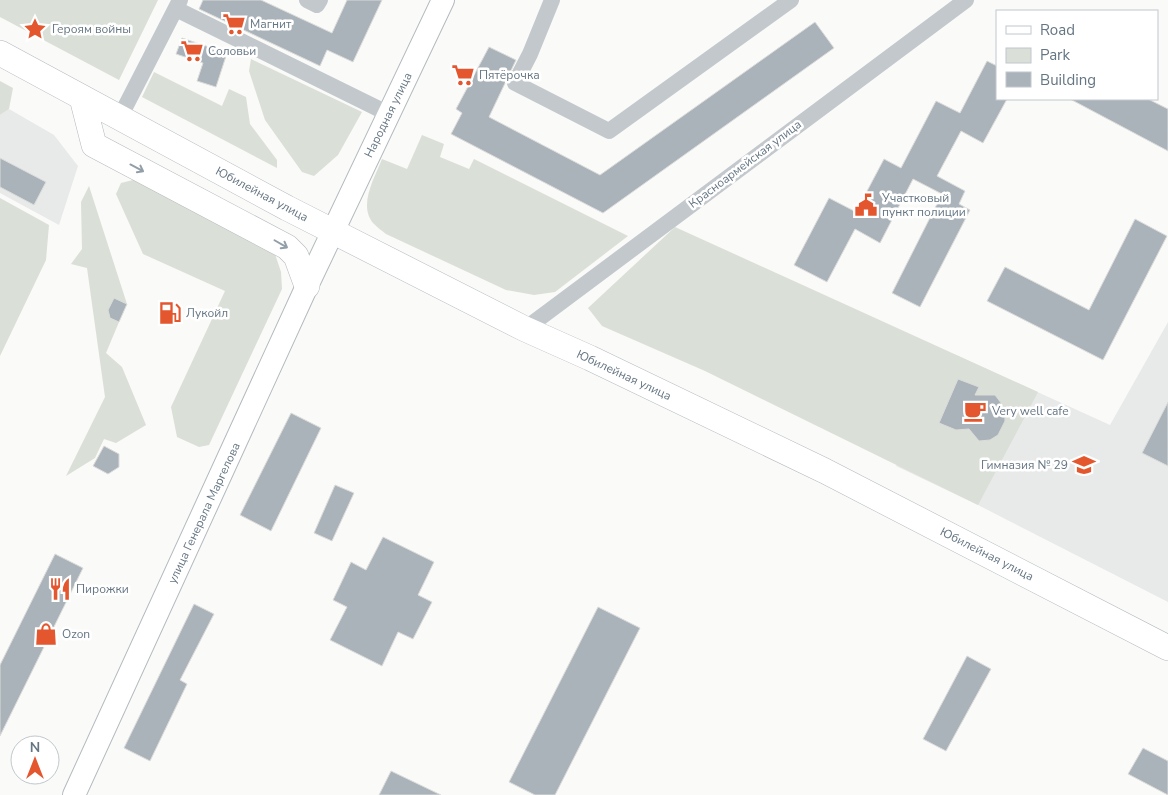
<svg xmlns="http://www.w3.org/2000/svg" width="1168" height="795" viewBox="0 0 1168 795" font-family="'Nunito Sans',sans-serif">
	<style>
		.built { fill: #e8e9e9 }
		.green { fill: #dadfd7 }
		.building { fill: #aab3b9; stroke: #dcdcda }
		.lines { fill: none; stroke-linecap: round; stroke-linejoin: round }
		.secondary-casing { stroke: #b3babf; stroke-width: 24 }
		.primary-casing { stroke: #b5babe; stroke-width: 26 }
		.street { stroke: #c3c8cc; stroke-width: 16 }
		.secondary { stroke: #fff; stroke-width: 22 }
		.primary { stroke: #fff; stroke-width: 25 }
		.oneway { stroke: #939fa8 }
		.labels { text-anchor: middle; stroke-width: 5; stroke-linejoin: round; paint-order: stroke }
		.poi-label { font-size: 12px; fill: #657683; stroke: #fff; text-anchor: start }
		.street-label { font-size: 12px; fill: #657683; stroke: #fff }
	</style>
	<rect width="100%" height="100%" fill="#fafaf8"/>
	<path class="built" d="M9 109 54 135 78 166 59 225 0 193V115Z
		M1168 322V602L978 505 896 466 954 354 1110 425Z"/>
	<path class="green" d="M0 0H158L119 80 0 17Z
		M251 59 362 112 338 155 314 176 302 172 265 120 249 71Z
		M154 72 222 106 229 89 246 97 250 124 277 160V168L142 97Z
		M0 81 13 88 9 109 0 115Z
		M422 135 444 144 440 157 469 169 474 159 628 236 555 292 534 295 506 290 386 234C382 231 377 227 373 223 358 205 375 177 382 159L407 169Z
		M137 179 275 254 281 272 282 289 209 445 199 447 177 437 171 407 225 291 143 254 116 194 121 183Z
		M89 186 127 304 114 298 108 310 110 318 119 322 106 353 122 367 146 425 116 443 104 439 95 458 66 476 105 397 87 268 71 264 82 249 81 202Z
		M0 198 49 225 46 260 0 356Z
		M675 227 1038 392 978 505 705 371 602 326 588 308Z"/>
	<path class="building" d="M203 0H261L332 33 347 0H382L353 62 327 50 320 66 199 9Z
		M815 22 834 48 603 213 451 134 462 113 456 109 489 47 516 60 489 117 600 175Z
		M182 38 227 53 216 87 197 81 203 63 176 54Z
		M987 61 997 66V99H1007L983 143 961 131 937 176 965 191 959 204 970 210 920 307 892 293 942 194 913 179 880 243 855 229 827 282 794 265 829 198 856 212 884 159 901 168 936 101 960 113Z
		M1070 99H1148L1168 109V151Z
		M0 158 46 182 34 205 0 187Z
		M1135 219 1167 236 1103 360 987 301 1005 267 1089 310Z
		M114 298 127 304 119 322 110 318 108 310Z
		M958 379 979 387 975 395H995L1005 408V421L998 435 990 440 979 441 969 429 956 430 939 423Z
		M1168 402V466L1142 453Z
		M291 413 321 428 271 531 240 515Z
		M104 446 119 454V467L108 474 93 466Z
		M335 485 354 493 332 541 314 533Z
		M383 537 434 562 418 595 432 602 413 639 398 632 382 666 330 640 347 607 333 600 351 562 366 570Z
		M55 554 83 568 0 736V665Z
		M194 604 214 614 180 680 187 684 150 761 124 748Z
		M598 607 640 628 555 795H535L509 782Z
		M967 656 991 669 946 751 923 739Z
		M1143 748 1168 761V795L1128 774Z
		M391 771 441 795H379Z"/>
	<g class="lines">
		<defs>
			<path id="secondary" d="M74 795 307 286 443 0"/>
			<path id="primary" d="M0 53 287 208 525 329 590 358 825 471 1168 648
				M82 98 94 145 287 247 296 256 307 286"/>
		</defs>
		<use href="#secondary" class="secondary-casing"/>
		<use href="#primary" class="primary-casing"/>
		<path class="street" d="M307 0 317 5 320 0
			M552 0 530 54 515 83 609 131 791 0
			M176 9 389 114
			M120 117 180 0
			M525 329 966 0"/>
		<use href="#secondary" class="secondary"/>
		<use href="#primary" class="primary"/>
	</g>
	<defs><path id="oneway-shaft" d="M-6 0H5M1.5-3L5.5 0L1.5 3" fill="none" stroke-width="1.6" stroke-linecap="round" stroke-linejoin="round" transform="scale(1.25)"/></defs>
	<g class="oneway">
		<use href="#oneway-shaft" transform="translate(137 168) rotate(28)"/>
		<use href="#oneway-shaft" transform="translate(281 244) rotate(30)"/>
	</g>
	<defs>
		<symbol id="supermarket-bare" viewBox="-9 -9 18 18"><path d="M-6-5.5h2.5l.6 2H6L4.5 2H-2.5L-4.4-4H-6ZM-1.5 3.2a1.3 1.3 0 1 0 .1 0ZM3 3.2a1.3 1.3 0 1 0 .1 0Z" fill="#e4572e" stroke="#fff" stroke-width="2.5" paint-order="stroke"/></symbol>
		<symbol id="sight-bare" viewBox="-9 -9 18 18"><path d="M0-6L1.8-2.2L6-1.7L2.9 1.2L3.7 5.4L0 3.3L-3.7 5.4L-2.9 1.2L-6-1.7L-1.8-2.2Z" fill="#e4572e" stroke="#fff" stroke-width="2.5" paint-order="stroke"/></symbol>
		<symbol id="civic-bare" viewBox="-9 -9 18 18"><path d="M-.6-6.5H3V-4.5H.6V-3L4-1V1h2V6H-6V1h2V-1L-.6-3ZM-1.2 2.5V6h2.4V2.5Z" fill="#e4572e" stroke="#fff" stroke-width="2.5" paint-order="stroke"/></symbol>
		<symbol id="fuel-bare" viewBox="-9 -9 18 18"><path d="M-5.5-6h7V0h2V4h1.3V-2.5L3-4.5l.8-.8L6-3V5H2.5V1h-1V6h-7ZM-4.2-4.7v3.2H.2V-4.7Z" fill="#e4572e" stroke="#fff" stroke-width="2.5" paint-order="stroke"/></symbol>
		<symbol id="cafe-bare" viewBox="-9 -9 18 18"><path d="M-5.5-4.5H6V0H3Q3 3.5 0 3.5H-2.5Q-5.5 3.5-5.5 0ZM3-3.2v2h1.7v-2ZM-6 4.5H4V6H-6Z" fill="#e4572e" stroke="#fff" stroke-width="2.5" paint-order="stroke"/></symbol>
		<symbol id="school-bare" viewBox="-9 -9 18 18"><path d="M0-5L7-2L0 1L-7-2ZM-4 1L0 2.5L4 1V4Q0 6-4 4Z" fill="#e4572e" stroke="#fff" stroke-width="2.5" paint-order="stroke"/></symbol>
		<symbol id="restaurant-bare" viewBox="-9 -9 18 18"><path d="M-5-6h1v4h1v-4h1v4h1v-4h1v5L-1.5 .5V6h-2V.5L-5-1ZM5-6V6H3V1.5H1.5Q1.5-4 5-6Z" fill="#e4572e" stroke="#fff" stroke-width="2.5" paint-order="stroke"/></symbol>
		<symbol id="shop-bare" viewBox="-9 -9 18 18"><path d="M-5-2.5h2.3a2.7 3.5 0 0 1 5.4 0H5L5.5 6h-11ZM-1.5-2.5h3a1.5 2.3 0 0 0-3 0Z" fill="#e4572e" stroke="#fff" stroke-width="2.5" paint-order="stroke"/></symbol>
	</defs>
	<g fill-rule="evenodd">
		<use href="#supermarket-bare" x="218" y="8" width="32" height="32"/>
		<use href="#sight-bare" x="19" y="13" width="32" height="32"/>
		<use href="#supermarket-bare" x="176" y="35" width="32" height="32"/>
		<use href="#supermarket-bare" x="447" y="59" width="32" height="32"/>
		<use href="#civic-bare" x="850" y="189" width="32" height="32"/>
		<use href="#fuel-bare" x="154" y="297" width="32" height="32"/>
		<use href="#cafe-bare" x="959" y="395" width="32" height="32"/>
		<use href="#school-bare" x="1068" y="449" width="32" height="32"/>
		<use href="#restaurant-bare" x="44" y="573" width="32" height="32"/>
		<use href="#shop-bare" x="30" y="618" width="32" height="32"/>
	</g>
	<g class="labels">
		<g class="poi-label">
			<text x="250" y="28">Магнит</text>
			<text x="52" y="33">Героям войны</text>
			<text x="208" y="55">Соловьи</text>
			<text x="479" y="79">Пятёрочка</text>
			<text x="882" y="202">Участковый<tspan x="882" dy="14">пункт полиции</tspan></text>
			<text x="186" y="317">Лукойл</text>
			<text x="992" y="415">Very well cafe</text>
			<text x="1068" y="469" text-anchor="end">Гимназия № 29</text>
			<text x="76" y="593">Пирожки</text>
			<text x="62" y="638">Ozon</text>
		</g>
		<g class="street-label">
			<text transform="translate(388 115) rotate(-64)" y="4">Народная улица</text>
			<text transform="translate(745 164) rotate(-37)" y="4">Красноармейская улица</text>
			<text transform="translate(262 194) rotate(28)" y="4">Юбилейная улица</text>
			<text transform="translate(624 375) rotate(25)" y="4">Юбилейная улица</text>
			<text transform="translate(204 513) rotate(-65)" y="4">улица Генерала Маргелова</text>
			<text transform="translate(987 554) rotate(27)" y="4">Юбилейная улица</text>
		</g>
	</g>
	<rect x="996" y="10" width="162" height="90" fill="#ffffff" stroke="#c1c8cd"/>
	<rect x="1006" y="26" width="25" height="8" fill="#ffffff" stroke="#c1c8cd"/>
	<text x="1040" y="35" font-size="15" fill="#657683">Road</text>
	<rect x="1006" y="48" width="25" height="15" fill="#dadfd7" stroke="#c1c8cd"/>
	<text x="1040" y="60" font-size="15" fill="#657683">Park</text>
	<rect x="1006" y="72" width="25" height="15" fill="#aab3b9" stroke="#c1c8cd"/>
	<text x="1040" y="85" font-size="15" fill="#657683">Building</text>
	<g transform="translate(35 760)"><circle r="24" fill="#ffffff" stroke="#c1c8cd"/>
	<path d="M0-4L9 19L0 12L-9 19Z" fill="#e4572e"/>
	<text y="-8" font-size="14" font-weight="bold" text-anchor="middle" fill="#657683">N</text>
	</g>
</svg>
